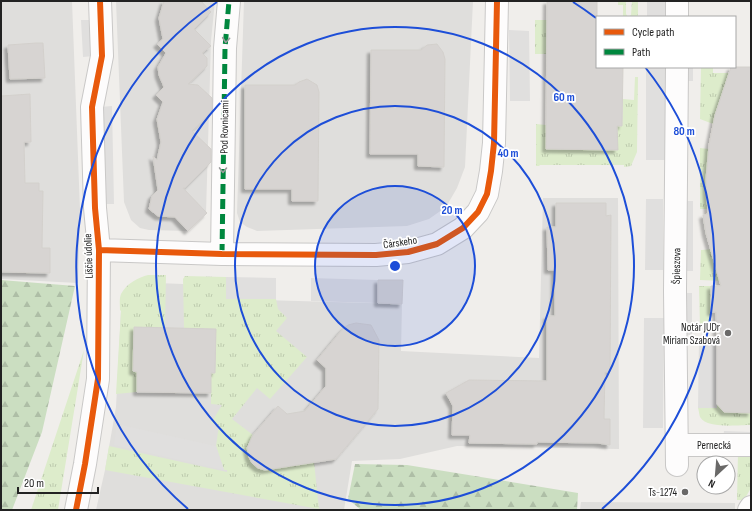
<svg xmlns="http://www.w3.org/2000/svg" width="752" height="511" viewBox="0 0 752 511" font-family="'Sofia Sans Condensed',sans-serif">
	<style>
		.residential { fill: #dfdedc }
		.grass { fill: url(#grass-tufts) }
		.forest { fill: url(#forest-firs) }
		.parking { fill: #e0dfde }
		.building { fill: #d7d4d2; stroke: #d3d0cc; filter: url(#shadow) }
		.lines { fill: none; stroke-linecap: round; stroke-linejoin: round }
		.street-casing { stroke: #c9c8c7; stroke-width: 24 }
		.street { stroke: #fdfcfc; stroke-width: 22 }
		.quiet { stroke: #00873e; stroke-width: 5; stroke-dasharray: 10 5; stroke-linecap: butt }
		.cycleway-casing { stroke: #fff; stroke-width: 8 }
		.cycleway { stroke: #e8590c; stroke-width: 6 }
		.oneway { stroke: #9a9a9a }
		.ring { fill: none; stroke: #1d4ed8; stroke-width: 2 }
		.poi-dot { fill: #6a6968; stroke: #fff; stroke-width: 1.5 }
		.labels { text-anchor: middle; stroke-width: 3.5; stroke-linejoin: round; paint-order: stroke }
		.street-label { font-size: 11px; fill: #222; stroke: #fff }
		.poi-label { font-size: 11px; fill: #222; stroke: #fff; text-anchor: end }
		.centre { fill: #1d4ed8; stroke: #fff; stroke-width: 2 }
		.ring-label { font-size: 12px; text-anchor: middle; font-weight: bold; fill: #1d4ed8; stroke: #fff; stroke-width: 3.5; stroke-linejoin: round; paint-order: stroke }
	</style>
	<defs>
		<pattern id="grass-tufts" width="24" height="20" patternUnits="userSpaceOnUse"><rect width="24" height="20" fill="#ddeccb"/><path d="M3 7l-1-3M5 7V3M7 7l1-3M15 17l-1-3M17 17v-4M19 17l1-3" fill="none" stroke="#bdcaae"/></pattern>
		<pattern id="forest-firs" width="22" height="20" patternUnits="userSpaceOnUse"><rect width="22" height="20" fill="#cbdec1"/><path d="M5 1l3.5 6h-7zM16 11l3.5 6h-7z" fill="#aebea6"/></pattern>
		<filter id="shadow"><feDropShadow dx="-3.5" dy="3.5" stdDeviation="1" flood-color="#0004"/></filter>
	</defs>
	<rect width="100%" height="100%" fill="#f0eeeb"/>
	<path class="residential" d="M1 1H72L80 210 78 283 1 279Z
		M116 1H215L211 41 206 213 188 231 149 230 140 228 131 220 124 202Z
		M244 1H473L465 167 457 188 446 207 429 219 407 226 257 231 247 227 240 222 237 213Z
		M543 198H618L619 449 457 446 400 459 352 461 344 510H96L105 470 116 407 121 311 157 283 183 284 226 299 402 304 401 351 539 358Z
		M581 502 735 503V510H580Z"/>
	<path class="grass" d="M618 1H626V14L628 17 631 15 632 1H638V17H623V5H618Z
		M535 20H547V54H535Z
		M701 67H713V73H737L721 127 700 119Z
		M635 77H638L637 152 631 166 624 167V165H540L539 166H536V124L546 125V149L617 150V126H622L623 99 634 100Z
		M700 148 717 150V209H700Z
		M715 249 722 281 700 280 701 250Z
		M148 275H166L165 328 134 327 133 371 137 372V392L116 394 121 311 120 310C120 305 119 299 121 294 126 284 139 277 148 275Z
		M185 276 226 277V299H276L278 309 287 318 276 331 307 357 270 399 257 388 232 419 253 435C245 452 245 463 265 470L314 462 319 509 105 470 109 446 227 472V470H224L216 446 219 425 211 423 222 405 211 404V373L215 372 216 329 184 328 183 279Z
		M699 286H711V327H700Z
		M84 350 58 510H31Z
		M717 404 724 412 751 413V425C738 425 707 429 700 417 699 414 699 411 698 408H716Z
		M738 453H751V488L744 500H737Z"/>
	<path class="forest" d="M1 280 75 286 42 432 12 510H1Z
		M355 464 407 465 578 493 577 510H361L348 499Z"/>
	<path class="parking" d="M647 1H666V17H647Z
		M81 20H92L94 56 83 57Z
		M509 30 529 31 530 101H510Z
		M646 67H666L665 160H646Z
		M686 67H693V81H686Z
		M112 106 114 204H102L100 107Z
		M646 199H663V270H645Z
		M684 201H693V271H685Z
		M226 277 276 278V299H226Z
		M311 278 378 280V303L311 301Z
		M683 293H692V335H682Z
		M644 318H664L663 428H643Z
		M699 337 717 338V408H698Z
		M117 424 216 446 224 470 114 445Z
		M724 431 751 432V440L723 439Z"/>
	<path class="building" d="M164 1H201L211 12 194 29 211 46 202 53 207 58V66L188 84 198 85 212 98V112L192 131 211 149V162L185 188H183L207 213 188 231 175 217 158 216 149 209 152 196 158 190 153 156 157 160 161 142 157 119 163 102 156 95 164 87 159 75 158 67 166 53 157 44 163 39 159 18Z
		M547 1H597V67H623L622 126H617L618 150 546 149Z
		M36 43H43L45 78 10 79 8 45Z
		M437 44 443 52 445 59 444 167 418 166V154H370L371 50H421L427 45Z
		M731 67H751V413L724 412 717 404V338L716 312H711V286H721L706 233 703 215 708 214 706 179 709 145 715 115Z
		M307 79 317 85 319 92 318 201H292V189H245V85H295L299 82Z
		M30 94 31 142H24L25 183H39V191H43L42 248H50V273L1 272V96Z
		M556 203H606V216L611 215 610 372H605L604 419H610V445L598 443 537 442V444L469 443 470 435H452L453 406 446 393 469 380 547 381V316H555V270H548L547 227H556Z
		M378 280H403L402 304 378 303Z
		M356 323 371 325 379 340 378 409 336 459 265 470 258 468 252 463 249 457 247 448 253 435 278 406 287 414 305 411 326 386V368L317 360 342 330 348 325Z
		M134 327 216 329 215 373H211V393L137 392V372L133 371Z"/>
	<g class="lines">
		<defs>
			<path id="street" d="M677 17V1
				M99 250 222 254 376 255 408 252 437 244 463 228 478 212 487 194 491 171 494 143 497 1
				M222 254 225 48 229 1
				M677 445H751
				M677 465 675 291 677 67
				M76 510 85 464 98 379 99 250 95 208 92 107 102 56 100 1
				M749 510 751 507"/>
		</defs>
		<use href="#street" class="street-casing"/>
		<use href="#street" class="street"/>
		<path class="quiet" d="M222 254 225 48 229 1"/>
		<defs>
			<path id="cycleway" d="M99 250 222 254 376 255 408 252 437 244 463 228 478 212 487 194 491 171 494 143 497 1
				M76 510 85 464 98 379 99 250 95 208 92 107 102 56 100 1"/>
		</defs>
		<use href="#cycleway" class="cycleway-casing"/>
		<use href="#cycleway" class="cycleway"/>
	</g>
	<defs><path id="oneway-chevron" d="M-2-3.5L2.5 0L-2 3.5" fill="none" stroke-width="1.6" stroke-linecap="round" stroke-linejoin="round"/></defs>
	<g class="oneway">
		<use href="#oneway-chevron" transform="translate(226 40) rotate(95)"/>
		<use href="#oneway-chevron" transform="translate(223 170) rotate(91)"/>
	</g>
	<circle cx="395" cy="266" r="80" fill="#1d4ed8" fill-opacity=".12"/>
	<g class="ring">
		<circle cx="395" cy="266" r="80"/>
		<circle cx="395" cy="266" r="160"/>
		<circle cx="395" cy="266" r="239"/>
		<path d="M188 509A319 319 0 0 1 217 2M573 2A319 319 0 0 1 596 18M645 67A319 319 0 0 1 602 509"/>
	</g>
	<g class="poi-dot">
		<circle cx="728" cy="333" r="4"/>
		<circle cx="685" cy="492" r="4"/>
	</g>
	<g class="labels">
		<g class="street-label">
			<text transform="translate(224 127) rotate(-89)" y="4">Pod Rovnicami</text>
			<text transform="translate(400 242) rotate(-9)" y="4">Čárskeho</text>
			<text transform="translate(88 256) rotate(-92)" y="4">Líščie údolie</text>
			<text transform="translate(676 266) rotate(-89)" y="4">Špieszova</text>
			<text x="714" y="449">Pernecká</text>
		</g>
		<g class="poi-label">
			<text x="720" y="331">Notár JUDr<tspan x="720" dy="13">Miriam Szabová</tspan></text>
			<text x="677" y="496">Ts-1274</text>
		</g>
	</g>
	<circle cx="395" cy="266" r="6" class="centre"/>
	<g class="ring-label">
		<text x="564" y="101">60 m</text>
		<text x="684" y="135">80 m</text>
		<text x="508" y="157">40 m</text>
		<text x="452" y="214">20 m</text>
	</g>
	<rect width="752" height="511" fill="none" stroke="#222222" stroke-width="4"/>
	<rect x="596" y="16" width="140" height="52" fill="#ffffff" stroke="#a7a7a7"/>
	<rect x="604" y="29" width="20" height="6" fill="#e8590c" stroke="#a7a7a7"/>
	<text x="632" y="36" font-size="12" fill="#222222">Cycle path</text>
	<rect x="604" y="49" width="20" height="6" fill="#00873e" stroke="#a7a7a7"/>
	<text x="632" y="56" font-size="12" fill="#222222">Path</text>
	<g transform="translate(716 475) rotate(206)"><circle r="19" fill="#ffffff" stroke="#a7a7a7"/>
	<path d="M0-3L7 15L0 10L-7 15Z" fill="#6a6968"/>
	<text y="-6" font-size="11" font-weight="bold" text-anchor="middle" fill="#222222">N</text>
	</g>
	<path d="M18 487v6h80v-6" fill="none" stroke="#222222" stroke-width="2"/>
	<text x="24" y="487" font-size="12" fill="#222222" stroke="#ffffff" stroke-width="3" paint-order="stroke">20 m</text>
</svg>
